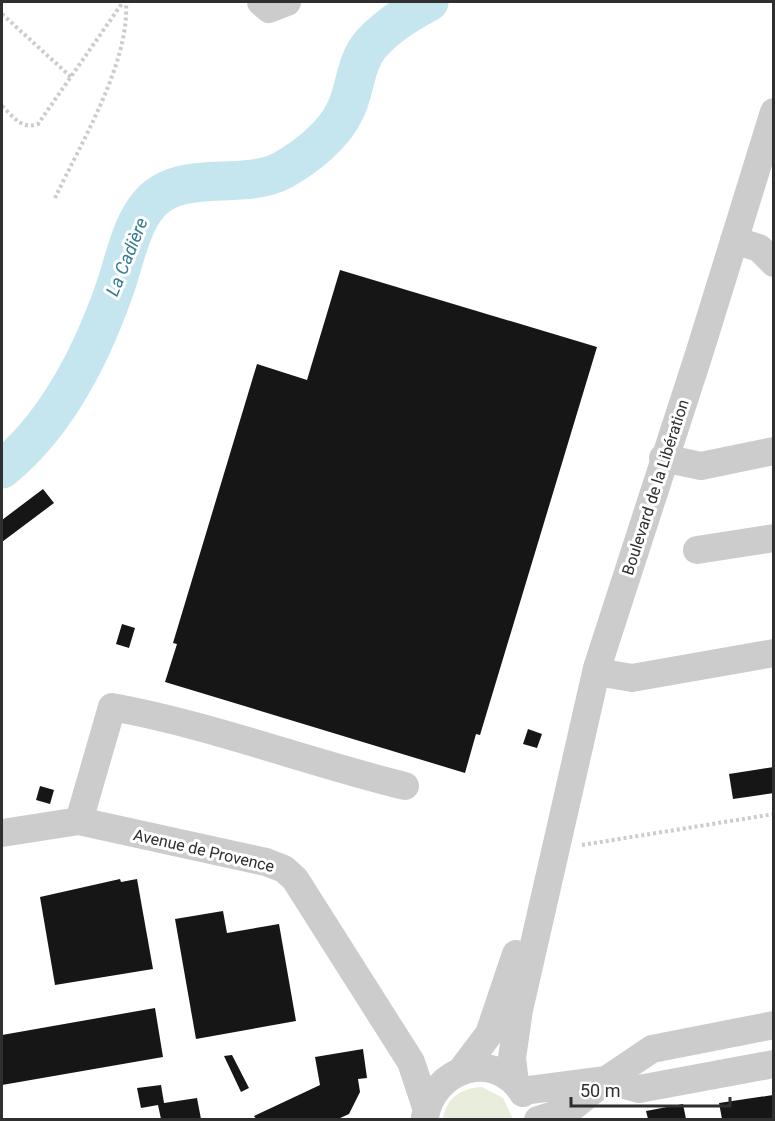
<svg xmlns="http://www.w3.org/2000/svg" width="775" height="1121" viewBox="0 0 775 1121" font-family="Roboto,sans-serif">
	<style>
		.green { fill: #e8eddc }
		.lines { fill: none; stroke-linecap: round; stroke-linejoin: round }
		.river { stroke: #c6e6ef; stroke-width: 39 }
		.building { fill: #161616 }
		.path { stroke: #ccc; stroke-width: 4; stroke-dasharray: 3 3; stroke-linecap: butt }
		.minor { stroke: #ccc; stroke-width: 28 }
		.labels { text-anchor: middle; stroke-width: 6; stroke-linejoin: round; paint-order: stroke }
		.street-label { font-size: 16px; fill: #2f2f2f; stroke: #fff }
		.water-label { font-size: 18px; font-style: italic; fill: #337c92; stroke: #fff }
	</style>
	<rect width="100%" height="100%" fill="#fff"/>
	<path class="green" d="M482 1087 503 1098 513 1119H443C446 1098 461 1088 482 1087Z"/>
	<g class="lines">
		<path class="river" d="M2 469C56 425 91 356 114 291 124 264 130 225 150 203 183 167 243 192 283 170 306 157 334 135 345 111 356 90 354 64 371 44 387 26 408 13 429 2"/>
	</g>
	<path class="building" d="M340 270 597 347 480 735 476 734 465 773 165 682 177 644 173 643 257 364 307 380Z
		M43 489 54 503 2 542V520Z
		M122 624 135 628 129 648 116 644Z
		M528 729 542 734 537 748 523 744Z
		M774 767V793L733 799 729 774Z
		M40 786 54 790 50 804 36 800Z
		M120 879 121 882 137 879 153 969 55 985 40 897Z
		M223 911 227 933 279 924 296 1021 196 1039 175 919Z
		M155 1008 163 1057 2 1085V1035Z
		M363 1049 367 1078 358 1079 360 1092 349 1114 338 1119H256L254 1116 320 1085 315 1057Z
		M232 1055 249 1088 241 1092 224 1056Z
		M161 1085 164 1103 197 1098 201 1119H161L158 1105 141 1108 137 1088Z
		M773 1095 774 1119H722L719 1103Z
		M683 1104 686 1119H648L646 1111Z"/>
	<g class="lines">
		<path class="path" d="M2 14 71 77
			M2 106C13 116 21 130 38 124L123 2
			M55 198C81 143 130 62 126 2
			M582 845 774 814"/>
		<path class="minor" d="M261 2 269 9 287 2
			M734 240 759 248 774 263
			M663 458 701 466 774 451
			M697 550 774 538
			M597 668 609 674 632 678 774 653
			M79 821 112 707C211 725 307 762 405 786
			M2 833 79 821 266 862 284 869 295 879 411 1062 426 1107
			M461 1071 489 1034 516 954
			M515 1083 512 1058 519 1010 597 668 699 354 774 112
			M522 1091 606 1080 639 1089 774 1064
			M425 1117C433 1068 495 1048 523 1093
			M538 1120 569 1110 606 1080 652 1049 774 1025"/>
	</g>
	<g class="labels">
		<g class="street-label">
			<text transform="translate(655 487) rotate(-72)" y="6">Boulevard de la Libération</text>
			<text transform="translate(204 850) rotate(13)" y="6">Avenue de Provence</text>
		</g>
		<g class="water-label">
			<text transform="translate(127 257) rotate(-68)" y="6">La Cadière</text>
		</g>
	</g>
	<rect width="775" height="1121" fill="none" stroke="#2f2f2f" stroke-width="6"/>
	<path d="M571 1097v9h159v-9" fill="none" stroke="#2f2f2f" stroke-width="3"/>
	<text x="580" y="1097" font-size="18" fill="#2f2f2f" stroke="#ffffff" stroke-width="4.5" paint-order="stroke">50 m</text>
</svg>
